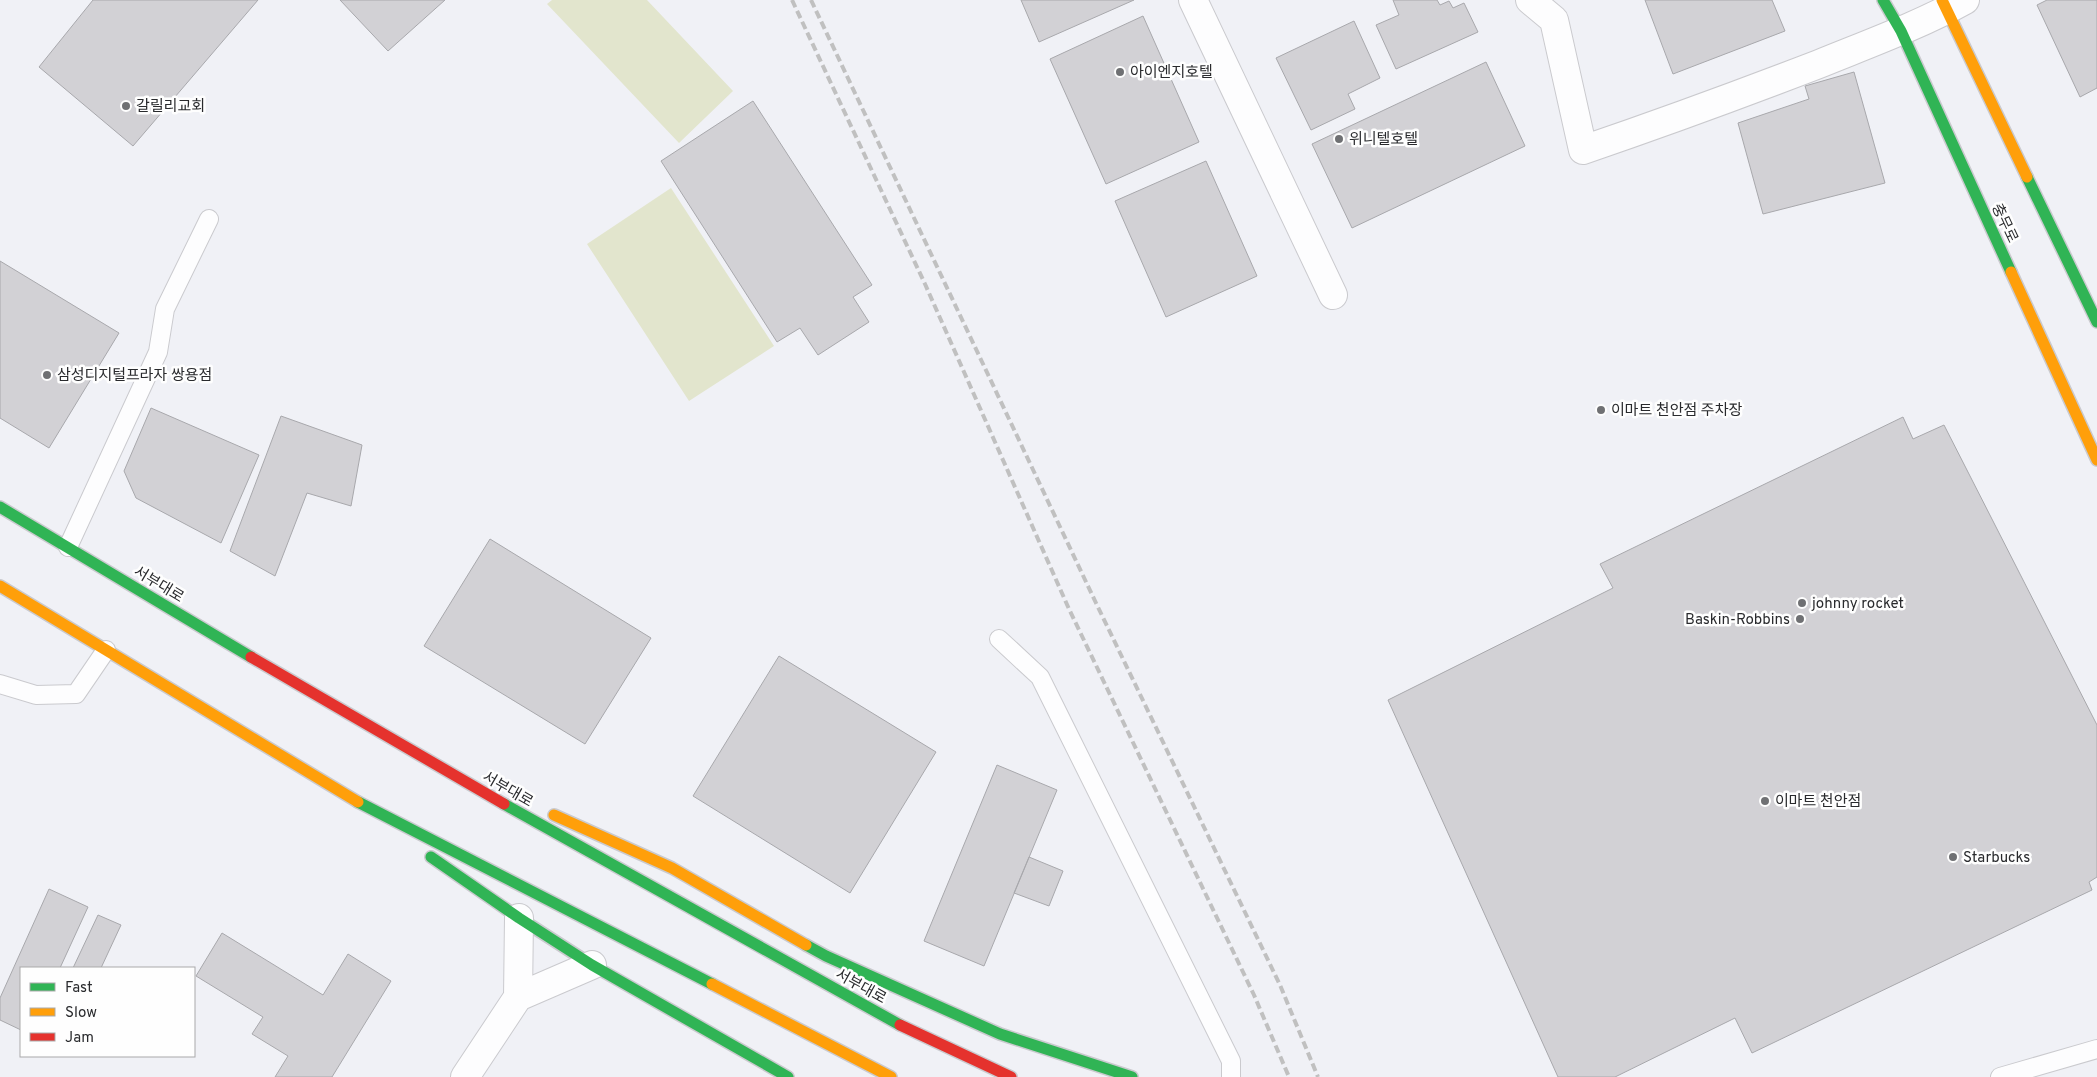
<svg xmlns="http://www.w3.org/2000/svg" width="2097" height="1077" viewBox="0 0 2097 1077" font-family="Overpass,'Noto Sans KR',sans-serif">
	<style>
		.green { fill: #e2e5cd }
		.building { fill: #d2d1d5; stroke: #a8a8ac }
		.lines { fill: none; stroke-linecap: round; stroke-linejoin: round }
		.lane-casing { stroke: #cacace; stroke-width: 20 }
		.street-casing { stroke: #cacace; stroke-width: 30 }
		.fast-casing { stroke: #cacace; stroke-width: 14 }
		.slow-casing { stroke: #cacace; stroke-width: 14 }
		.jam-casing { stroke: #cacace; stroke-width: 14 }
		.lane { stroke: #fdfdfe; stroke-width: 18 }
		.street { stroke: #fdfdfe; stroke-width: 28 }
		.fast { stroke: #30b455; stroke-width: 11 }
		.slow { stroke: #ff9f0a; stroke-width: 11 }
		.jam { stroke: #e5322d; stroke-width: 11 }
		.rail { stroke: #c0c0c0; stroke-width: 4; stroke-dasharray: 8 4; stroke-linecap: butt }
		.poi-dot { fill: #6f7073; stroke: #fefefe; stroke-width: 2 }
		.labels { text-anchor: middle; stroke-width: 5; stroke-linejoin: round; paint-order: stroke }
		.poi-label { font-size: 15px; fill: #292a2d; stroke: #fefefe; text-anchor: start }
		.street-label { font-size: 15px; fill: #292a2d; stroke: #fefefe }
	</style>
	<rect width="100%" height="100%" fill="#f0f1f6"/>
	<path class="green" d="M552 0H647L733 91 679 143 547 4Z
		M671 188 774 346 689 401 587 244Z"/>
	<path class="building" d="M93 0H258L133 146 39 67Z
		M340 0H445L388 51Z
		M1021 0H1134L1039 42Z
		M1393 0H1437L1440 5 1449 1 1453 8 1464 3 1478 32 1396 69 1376 25 1399 15Z
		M1645 0H1772L1785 31 1673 74Z
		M2047 0H2097V88L2080 97 2037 5Z
		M1143 16 1199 142 1106 184 1050 59Z
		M1354 21 1380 78 1348 94 1355 109 1311 130 1276 58Z
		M1486 62 1525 146 1352 228 1312 144Z
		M1854 72 1885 183 1763 214 1738 123 1809 99 1805 86Z
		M753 101 872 285 853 297 869 322 818 355 800 328 777 342 661 161Z
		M1206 161 1257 276 1166 317 1115 201Z
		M0 261 119 333 49 448 0 418Z
		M151 408 259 455 221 543 136 498 124 471Z
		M281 416 362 445 351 506 307 493 275 576 230 551Z
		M1903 417 1913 439 1944 425 2097 725V877L2089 882 2092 890 1752 1053 1735 1018 1615 1077H1558L1388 700 1613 588 1600 564Z
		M490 539 651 638 585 744 424 646Z
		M779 656 936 752 850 893 693 796Z
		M997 765 1057 790 984 966 924 941Z
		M1029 857 1063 871 1049 906 1014 893Z
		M49 889 88 907 60 968H21V1030L0 1020V998Z
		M98 915 121 925 101 968H73Z
		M222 933 323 995 348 954 391 981 332 1077H275L288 1056 252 1034 263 1017 196 976Z"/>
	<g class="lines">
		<defs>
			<path id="lane" d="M68 547 158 352 165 309 209 219
				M999 639 1040 677 1231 1061V1077
				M0 684 36 695 76 694 106 650
				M2000 1077 2097 1049"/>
			<path id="street" d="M1193 0 1333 295
				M1530 0 1554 20 1583 150C1662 123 1741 94 1819 64 1868 44 1918 26 1965 0
				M519 918 518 997 592 965
				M465 1077 518 997"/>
			<path id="fast" d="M1883 0 1901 31 2011 272
				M2027 177 2097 322
				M0 507 251 657
				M358 802 712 984
				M504 804 900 1025
				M431 857 519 918 592 965 788 1077
				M806 945 826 956 1000 1034 1132 1077"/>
			<path id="slow" d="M1942 0 2027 177
				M2011 272 2097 460
				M0 586 358 802
				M554 815 672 868 806 945
				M712 984 891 1077"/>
			<path id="jam" d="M251 657 504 804
				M900 1025 1011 1077"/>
		</defs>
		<use href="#lane" class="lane-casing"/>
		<use href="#street" class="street-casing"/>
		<use href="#fast" class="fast-casing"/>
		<use href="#slow" class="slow-casing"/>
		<use href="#jam" class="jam-casing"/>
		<use href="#lane" class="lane"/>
		<use href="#street" class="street"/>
		<use href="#fast" class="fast"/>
		<use href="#slow" class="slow"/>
		<use href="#jam" class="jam"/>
		<path class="rail" d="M792 0 925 284 1069 609 1254 995 1289 1077
			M811 0 1096 603 1280 985 1318 1077"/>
	</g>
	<g class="poi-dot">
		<circle cx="1120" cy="72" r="5"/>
		<circle cx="126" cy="106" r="5"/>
		<circle cx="1339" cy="139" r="5"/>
		<circle cx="47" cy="375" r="5"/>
		<circle cx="1601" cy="410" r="5"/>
		<circle cx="1802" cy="603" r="5"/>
		<circle cx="1800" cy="619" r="5"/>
		<circle cx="1765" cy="801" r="5"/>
		<circle cx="1953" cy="857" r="5"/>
	</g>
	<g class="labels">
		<g class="poi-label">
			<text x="1130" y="77">아이엔지호텔</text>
			<text x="136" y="111">갈릴리교회</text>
			<text x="1349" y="144">위니텔호텔</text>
			<text x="57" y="380">삼성디지털프라자 쌍용점</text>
			<text x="1611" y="415">이마트 천안점 주차장</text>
			<text x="1812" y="608">johnny rocket</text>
			<text x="1790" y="624" text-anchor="end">Baskin-Robbins</text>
			<text x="1775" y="806">이마트 천안점</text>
			<text x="1963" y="862">Starbucks</text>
		</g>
		<g class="street-label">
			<text transform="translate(2005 223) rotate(65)" y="5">충무로</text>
			<text transform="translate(159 584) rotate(31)" y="5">서부대로</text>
			<text transform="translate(508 789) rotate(30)" y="5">서부대로</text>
			<text transform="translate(861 986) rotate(29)" y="5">서부대로</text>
		</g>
	</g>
	<rect x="20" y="967" width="175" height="90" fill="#fefefe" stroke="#a9a9aa"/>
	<rect x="30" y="983" width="25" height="8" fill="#30b455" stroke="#a9a9aa"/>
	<text x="65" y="992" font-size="15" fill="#292a2d">Fast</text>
	<rect x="30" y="1008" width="25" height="8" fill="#ff9f0a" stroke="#a9a9aa"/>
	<text x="65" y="1017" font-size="15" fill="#292a2d">Slow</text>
	<rect x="30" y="1033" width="25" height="8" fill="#e5322d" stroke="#a9a9aa"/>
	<text x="65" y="1042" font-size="15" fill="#292a2d">Jam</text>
</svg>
